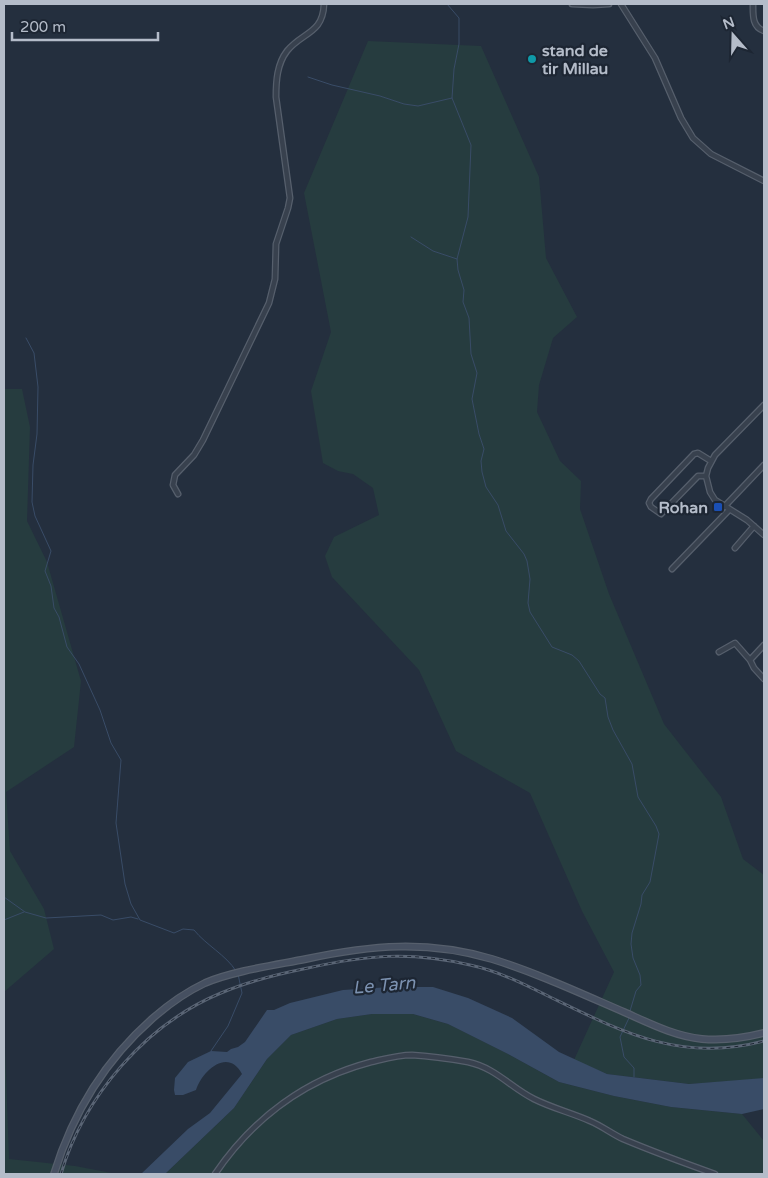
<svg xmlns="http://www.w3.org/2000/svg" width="768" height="1178" viewBox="0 0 768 1178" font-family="'Varela Round',sans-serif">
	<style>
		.green { fill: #263c3f }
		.water { fill: #394c67 }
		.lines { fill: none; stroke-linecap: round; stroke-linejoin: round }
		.stream { stroke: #394c67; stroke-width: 1 }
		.minor-casing { stroke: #565f6c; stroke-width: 7 }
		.secondary-casing { stroke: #565f6c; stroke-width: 8 }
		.minor { stroke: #38414e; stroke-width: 4.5 }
		.secondary { stroke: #465061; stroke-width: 5.5 }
		.rail-casing { stroke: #5a6575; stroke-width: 3 }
		.rail { stroke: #1d2633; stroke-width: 1; stroke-dasharray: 4; stroke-linecap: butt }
		.culture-dot { fill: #0f9aa8; stroke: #1d2633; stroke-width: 2 }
		.transit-dot { fill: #1a4fb4; stroke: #1d2633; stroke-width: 2 }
		.labels { text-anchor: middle; stroke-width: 4.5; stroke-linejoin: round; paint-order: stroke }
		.poi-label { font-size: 16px; font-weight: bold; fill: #b4bcc9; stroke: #1d2633; text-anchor: start }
		.water-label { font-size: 18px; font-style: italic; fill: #7c92b1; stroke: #1d2633 }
	</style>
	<rect width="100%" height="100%" fill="#242f3e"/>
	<path class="green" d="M368 41 481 46 539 177 546 258 577 317 553 338 539 385 537 412 560 461 581 481 580 509 609 594 664 724 721 797 743 859 764 875V1078L762 1079 689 1084 607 1074 574 1060 614 972 582 911 530 793 456 751 419 670 332 577 325 556 334 537 379 515 373 488 353 474 338 471 323 463 311 391 331 332 304 193Z
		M4 389H22L30 427 27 521 47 562 81 681 74 747 6 792 10 851 44 909 54 949 4 992Z
		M372 1014H413L448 1024 508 1054 559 1082 614 1096 671 1107 742 1114 764 1141V1174H165L234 1108 267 1059 291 1035 337 1019Z
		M4 1018 9 1159 75 1166 117 1174H4Z"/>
	<path class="water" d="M391 987H433L468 998 512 1018 559 1052 607 1074 689 1084 764 1078V1109L742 1114 671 1107 614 1096 559 1082 508 1054 448 1024 413 1014H372L337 1019 291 1035 267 1059 234 1108 165 1174H141L188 1129 210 1113 242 1074C228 1047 202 1071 196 1090L183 1095H175L174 1090 175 1078 188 1062 211 1051 227 1052 231 1049 238 1047 245 1042 267 1010H274L290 1003 343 990Z"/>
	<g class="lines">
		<path class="stream" d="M447 4 459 18V44L454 69 452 98 471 145 468 217 457 259 458 270 464 290 463 302 469 318 471 354 477 373 472 399 479 434 484 449 481 461 482 472 486 487 498 505 506 531 524 554 527 561 530 579 528 603 530 612 552 647 572 655 579 661 600 694 605 698 608 717 613 730 632 764 638 797 656 826 659 834 650 882 642 895 641 904 632 933 631 944 633 958 640 975 641 985 636 991 630 1011
			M308 77 332 85 380 96 404 104 418 106 452 98
			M411 237 433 251 457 259
			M26 338 34 353 38 387 37 434 33 465 32 502 35 516 51 551 45 571 51 586 54 608 59 617 67 647 79 664 100 710 111 743 121 760 116 823 125 884 131 904 140 920 174 933 183 929 194 930C206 945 226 955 236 971
			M4 897 25 912 46 918 101 915 113 920 131 917 138 919
			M4 920 24 912
			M629 1018 620 1037 624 1057 634 1068V1077
			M211 1051 228 1026 242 993 238 974"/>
		<defs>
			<path id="minor" d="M572 4 593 5 609 4
				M621 4 655 58 681 118 693 138 711 154 764 181
				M753 4C753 15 752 27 764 31
				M764 405 715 455 708 468 706 476 710 492 715 500 747 520 764 535
				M706 476H698L661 514 651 507 649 503 651 499 694 454 698 453 711 461
				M178 494 173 485 175 475 194 455 203 440 269 303 275 279 276 244 288 208 290 198 276 97C276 81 277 64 287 51 302 32 323 34 324 4
				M724 507 764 465
				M735 548 754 526
				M672 569 729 510
				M764 645 750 660 754 668 764 679
				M719 652 735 643 750 660
				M215 1174C253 1118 306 1079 371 1062 384 1059 398 1055 412 1055 430 1056 451 1059 468 1062 496 1068 510 1087 534 1099 552 1108 572 1113 590 1121 602 1126 612 1134 623 1139 654 1152 684 1163 715 1174"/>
			<path id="secondary" d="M54 1174C73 1112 104 1061 153 1018 169 1004 186 992 205 983 233 971 276 965 306 959 371 945 427 940 492 959 537 973 580 993 624 1012 649 1023 674 1036 702 1039 724 1041 744 1038 764 1033"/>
		</defs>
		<use href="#minor" class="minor-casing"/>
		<use href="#secondary" class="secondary-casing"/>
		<use href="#minor" class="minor"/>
		<use href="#secondary" class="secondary"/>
		<defs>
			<path id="rail" d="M61 1174C84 1096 146 1024 221 993 249 981 278 974 308 968 367 955 410 951 470 965 498 971 524 984 550 997 622 1032 681 1063 764 1041"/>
		</defs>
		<use href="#rail" class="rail-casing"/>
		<use href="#rail" class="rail"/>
	</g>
	<circle class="culture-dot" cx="532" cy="59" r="5"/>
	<rect class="transit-dot" x="713" y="502" width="10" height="10" rx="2.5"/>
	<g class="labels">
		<g class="poi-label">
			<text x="542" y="56">stand de<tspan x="542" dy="18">tir Millau</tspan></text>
			<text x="708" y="513" text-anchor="end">Rohan</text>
		</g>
		<g class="water-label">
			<text transform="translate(384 985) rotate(-5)" y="6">Le Tarn</text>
		</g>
	</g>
	<rect width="768" height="1178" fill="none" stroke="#b4bcc9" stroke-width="10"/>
	<g transform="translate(733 35) rotate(340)" stroke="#1d2633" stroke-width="4" paint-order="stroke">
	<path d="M0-4L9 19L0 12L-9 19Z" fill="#b4bcc9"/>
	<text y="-8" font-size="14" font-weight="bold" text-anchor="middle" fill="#b4bcc9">N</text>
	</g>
	<path d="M12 32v8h146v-8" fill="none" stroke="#b4bcc9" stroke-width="2.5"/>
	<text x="20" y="32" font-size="15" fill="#b4bcc9" stroke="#1d2633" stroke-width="4" paint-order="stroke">200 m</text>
</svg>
